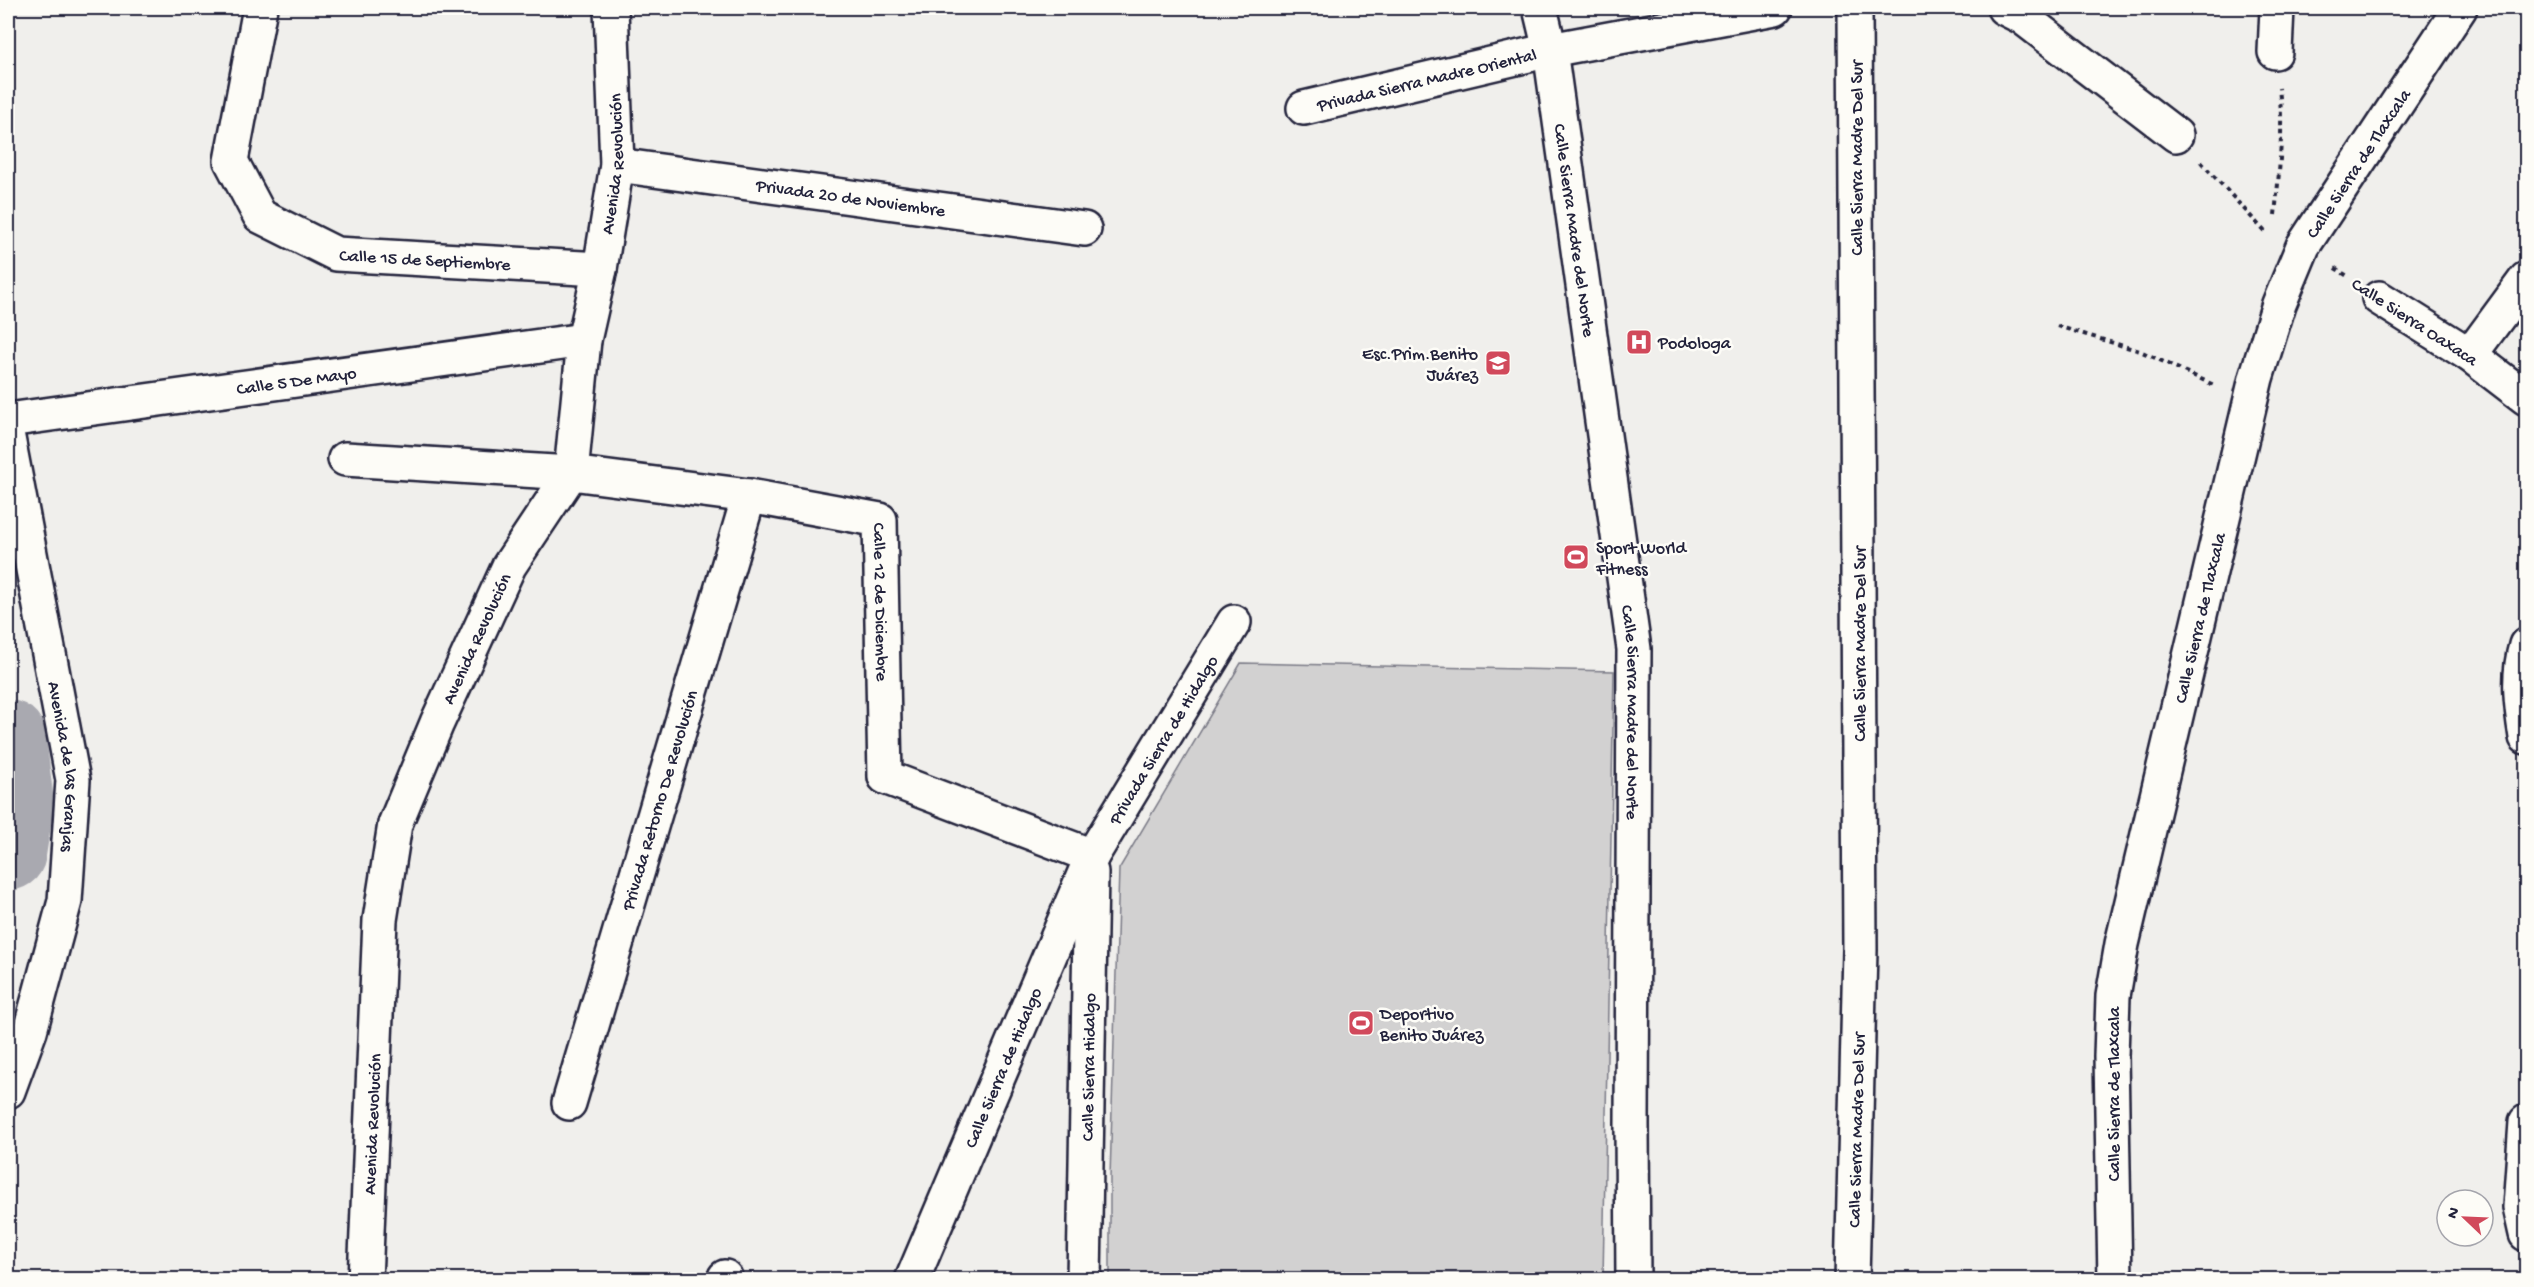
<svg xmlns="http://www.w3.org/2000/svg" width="2534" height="1287" viewBox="0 0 2534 1287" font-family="'Gochi Hand',sans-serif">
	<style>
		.green { fill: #d2d1d1; stroke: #7a7a86; stroke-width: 1.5 }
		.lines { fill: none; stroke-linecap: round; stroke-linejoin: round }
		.river { stroke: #a9a9b0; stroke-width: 76 }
		.street-casing { stroke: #22223b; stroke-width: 38 }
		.secondary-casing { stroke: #22223b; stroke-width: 38 }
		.path { stroke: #22223b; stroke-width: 4; stroke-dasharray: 4.5 4.5; stroke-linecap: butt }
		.street { stroke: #fdfcf7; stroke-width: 33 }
		.secondary { stroke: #fdfcf7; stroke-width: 33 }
		.labels { text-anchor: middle; stroke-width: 5; stroke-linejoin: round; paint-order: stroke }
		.street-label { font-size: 18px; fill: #22223b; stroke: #fdfcf7 }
		.poi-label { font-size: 18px; fill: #22223b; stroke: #fdfcf7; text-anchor: start }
	</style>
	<rect width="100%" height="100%" fill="#f0efec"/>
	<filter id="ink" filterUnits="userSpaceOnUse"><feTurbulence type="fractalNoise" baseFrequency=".0167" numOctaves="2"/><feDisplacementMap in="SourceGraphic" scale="12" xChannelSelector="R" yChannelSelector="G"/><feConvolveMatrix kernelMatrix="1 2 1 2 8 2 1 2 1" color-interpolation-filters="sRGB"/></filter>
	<g filter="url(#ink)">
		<path class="green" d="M1241 663 1614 671 1603 1279H1110V1178L1119 869Z"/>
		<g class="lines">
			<path class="river" d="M8 738 16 804 8 853"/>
			<defs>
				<g id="street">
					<path id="s1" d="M260 8 231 161 260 216 336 254 600 269"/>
					<path d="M2004 8 2022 17 2176 135"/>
					<path d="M2275 52 2277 8"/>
					<path id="s2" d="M1304 108 1550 50 1775 8"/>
					<path id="s3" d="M617 165 1084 229"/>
					<path d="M2379 298 2470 355 2526 398"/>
					<path d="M2470 355 2526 279"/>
					<path id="s4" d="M8 420 584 340"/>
					<path id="s5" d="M345 459 571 473 749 496 880 520 885 777 1092 856"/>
					<path id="s6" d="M569 1103 749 496"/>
					<path id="s7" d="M365 1280 380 920 395 824 437 723 509 566 571 473 584 340 600 269 617 165 611 8"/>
					<path d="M724 1280 725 1277"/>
					<path id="s8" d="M912 1280 1092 856 1234 622"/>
					<path id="s9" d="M1084 1280 1091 872"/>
					<path id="s10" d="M1852 1280 1860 950 1855 8"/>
					<path id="s11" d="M2115 1280 2111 1056 2113 996 2122 944 2256 378 2279 304 2303 246 2460 8"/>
				</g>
				<g id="secondary">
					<path id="s12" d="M1540 8 1550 50 1634 649 1632 1125 1633 1280"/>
					<path id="s13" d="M8 438 73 780 65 901 30 1031 8 1091"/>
					<path d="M2526 645C2517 676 2521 706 2526 737"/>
					<path d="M2526 1122 2520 1207 2526 1234"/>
				</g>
			</defs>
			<use href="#street" class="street-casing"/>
			<use href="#secondary" class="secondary-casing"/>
			<path class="path" d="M2201 162 2267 234
				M2275 215C2279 173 2284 131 2279 88
				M2335 268 2349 277
				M2057 326 2140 351 2216 386"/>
			<use href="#street" class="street"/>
			<use href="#secondary" class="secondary"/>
		</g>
	</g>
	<defs>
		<symbol id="hospital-square" viewBox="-11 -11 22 22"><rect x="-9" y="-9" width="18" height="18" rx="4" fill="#d1495b" stroke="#fdfcf7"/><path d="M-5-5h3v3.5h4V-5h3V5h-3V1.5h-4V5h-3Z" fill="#fff"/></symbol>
		<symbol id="school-square" viewBox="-11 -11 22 22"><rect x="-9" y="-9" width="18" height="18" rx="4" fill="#d1495b" stroke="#fdfcf7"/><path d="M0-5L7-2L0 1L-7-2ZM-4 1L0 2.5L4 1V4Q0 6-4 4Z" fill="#fff"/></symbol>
		<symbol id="stadium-square" viewBox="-11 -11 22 22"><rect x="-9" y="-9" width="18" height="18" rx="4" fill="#d1495b" stroke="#fdfcf7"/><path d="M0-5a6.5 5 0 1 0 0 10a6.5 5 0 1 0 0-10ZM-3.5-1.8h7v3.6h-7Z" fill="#fff"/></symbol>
	</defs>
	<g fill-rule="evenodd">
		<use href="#hospital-square" x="1624" y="327" width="30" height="30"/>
		<use href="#school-square" x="1483" y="348" width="30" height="30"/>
		<use href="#stadium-square" x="1561" y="542" width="30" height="30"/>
		<use href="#stadium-square" x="1346" y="1008" width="30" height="30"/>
	</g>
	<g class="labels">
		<g class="street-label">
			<text dy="6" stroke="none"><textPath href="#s2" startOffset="126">Privada Sierra Madre Oriental</textPath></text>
			<text transform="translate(1856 158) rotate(-90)" y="6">Calle Sierra Madre Del Sur</text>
			<text dy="6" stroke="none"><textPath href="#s7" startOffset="1164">Avenida Revolución</textPath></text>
			<text dy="6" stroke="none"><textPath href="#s11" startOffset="1158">Calle Sierra de Tlaxcala</textPath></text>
			<text dy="6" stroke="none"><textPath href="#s3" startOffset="236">Privada 20 de Noviembre</textPath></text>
			<text dy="6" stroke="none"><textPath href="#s12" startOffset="225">Calle Sierra Madre del Norte</textPath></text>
			<text dy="6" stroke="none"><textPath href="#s1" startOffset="392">Calle 15 de Septiembre</textPath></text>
			<text transform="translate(2415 321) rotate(33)" y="6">Calle Sierra Oaxaca</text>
			<text dy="6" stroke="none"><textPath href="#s4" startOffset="291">Calle 5 De Mayo</textPath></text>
			<text dy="6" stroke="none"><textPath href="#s5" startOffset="621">Calle 12 de Diciembre</textPath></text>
			<text dy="6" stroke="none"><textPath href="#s11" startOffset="672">Calle Sierra de Tlaxcala</textPath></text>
			<text dy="6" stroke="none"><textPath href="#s7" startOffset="660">Avenida Revolución</textPath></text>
			<text transform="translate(1859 644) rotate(-90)" y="6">Calle Sierra Madre Del Sur</text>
			<text dy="6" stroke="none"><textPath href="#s12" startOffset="711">Calle Sierra Madre del Norte</textPath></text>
			<text dy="6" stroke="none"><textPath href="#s8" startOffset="597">Privada Sierra de Hidalgo</textPath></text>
			<text dy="6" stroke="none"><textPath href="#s13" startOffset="334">Avenida de las Granjas</textPath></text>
			<text dy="6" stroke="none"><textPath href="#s6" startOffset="316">Privada Retorno De Revolución</textPath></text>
			<text dy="6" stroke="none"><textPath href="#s8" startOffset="231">Calle Sierra de Hidalgo</textPath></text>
			<text dy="6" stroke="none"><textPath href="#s9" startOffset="213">Calle Sierra Hidalgo</textPath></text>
			<text transform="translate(2113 1094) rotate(-90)" y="6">Calle Sierra de Tlaxcala</text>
			<text dy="6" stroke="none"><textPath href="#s7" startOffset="156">Avenida Revolución</textPath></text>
			<text dy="6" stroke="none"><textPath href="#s10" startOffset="150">Calle Sierra Madre Del Sur</textPath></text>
		</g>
		<g class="poi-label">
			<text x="1658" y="348">Podologa</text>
			<text x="1478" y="359" text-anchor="end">Esc.Prim.Benito<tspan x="1478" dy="21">Juárez</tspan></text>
			<text x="1596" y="553">Sport World<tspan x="1596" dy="21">Fitness</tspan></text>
			<text x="1380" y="1019">Deportivo<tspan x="1380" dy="21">Benito Juárez</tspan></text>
		</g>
	</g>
	<rect width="2534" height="1287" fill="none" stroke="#fdfcf7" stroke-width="30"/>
	<rect x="15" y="15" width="2504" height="1257" fill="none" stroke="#22223b" stroke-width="2" filter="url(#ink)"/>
	<g transform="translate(2465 1218) rotate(293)"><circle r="28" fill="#fdfcf7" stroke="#a5a5ac" stroke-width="1.5"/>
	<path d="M0-4.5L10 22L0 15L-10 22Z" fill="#d1495b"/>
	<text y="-9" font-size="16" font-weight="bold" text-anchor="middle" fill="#22223b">N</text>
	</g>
</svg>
